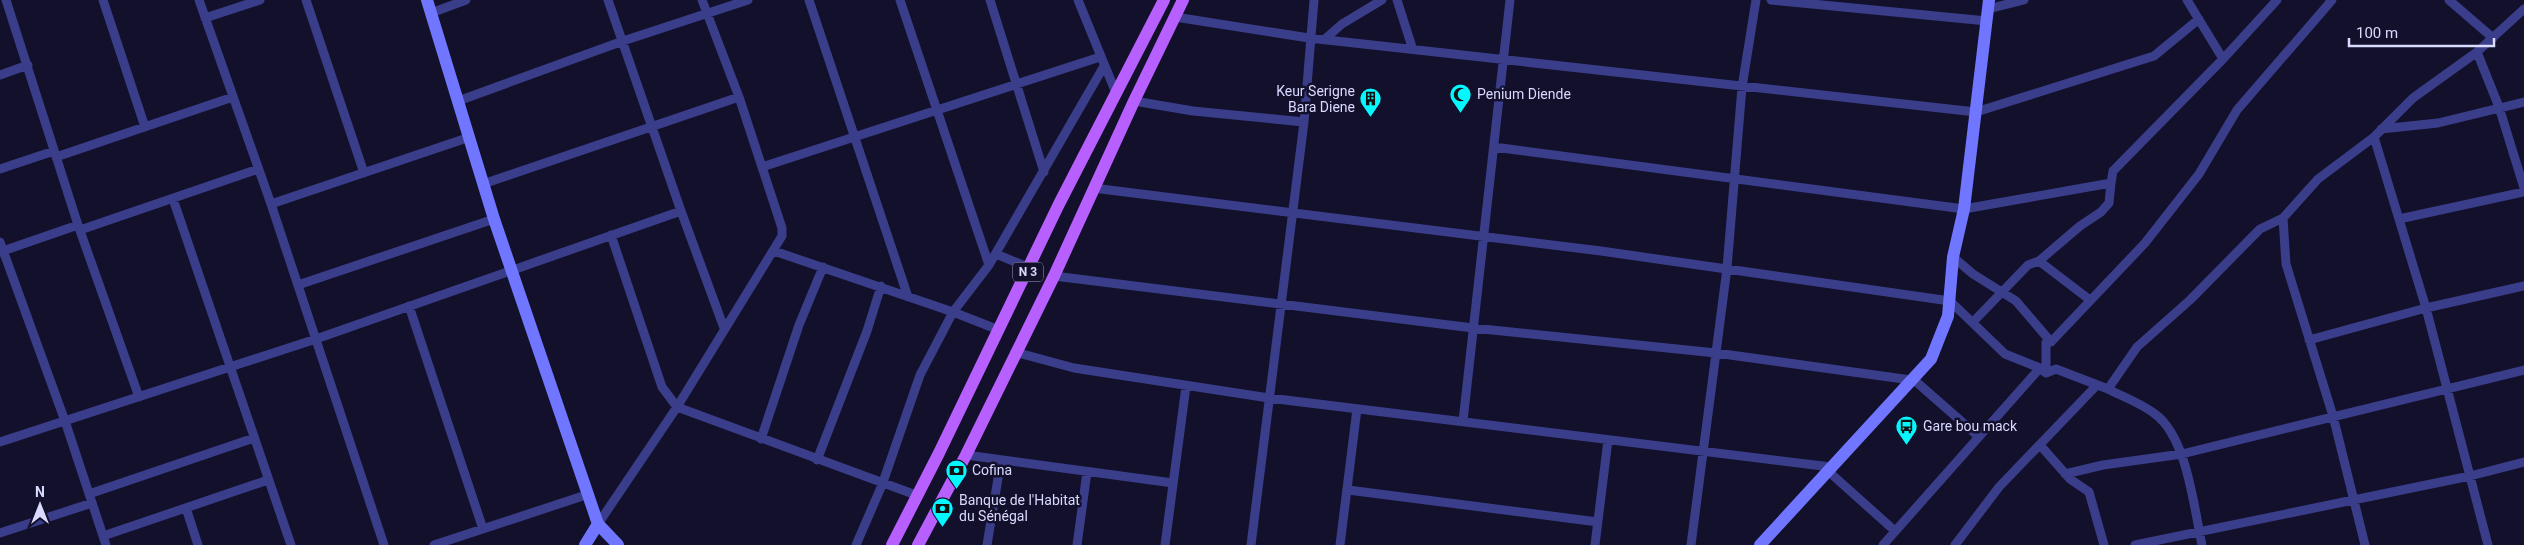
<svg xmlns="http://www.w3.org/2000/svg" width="2524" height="545" viewBox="0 0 2524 545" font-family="Roboto,sans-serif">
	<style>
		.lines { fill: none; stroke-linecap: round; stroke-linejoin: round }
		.street { stroke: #3a3d8a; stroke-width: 9 }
		.secondary { stroke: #7076ff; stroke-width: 12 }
		.primary { stroke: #b860ff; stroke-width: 12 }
		.labels { text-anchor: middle; stroke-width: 5; stroke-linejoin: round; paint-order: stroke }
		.shield { fill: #12102a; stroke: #9e9dbf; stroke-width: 1 }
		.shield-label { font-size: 12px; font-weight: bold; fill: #dad9ff }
		.poi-label { font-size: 14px; fill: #dad9ff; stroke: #12102a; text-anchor: start }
	</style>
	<rect width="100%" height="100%" fill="#12102a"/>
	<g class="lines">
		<path class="street" d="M6 0 78 225 139 397
			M103 0 145 127
			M199 0 271 204 384 545
			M306 0 364 173
			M608 0 681 211 724 328
			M809 0 908 297
			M900 0 989 265
			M990 0 1044 172
			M1078 0 1116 93
			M1397 0 1412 47
			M1771 0 1987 21
			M2187 0 2223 59
			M2449 0 2493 38
			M1988 9 2024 0
			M431 13 466 0
			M1175 17 1309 38 1976 112 2154 56 2199 19
			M205 18 260 0
			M1325 39 1342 24 1382 0
			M2477 52 2499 107 2524 188
			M0 75 28 65
			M458 101 623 41 748 0
			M1134 101 1193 111 1304 122
			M2381 129 2438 123 2524 102
			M2374 137 2426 308 2488 545
			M1494 147 1964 209 2111 183 2113 171 2223 59 2277 0
			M56 157 233 97
			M762 167 1100 57
			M0 169 54 151
			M483 184 739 97
			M1093 188 1601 251 1950 301 2005 354 2040 368 2046 373 2056 369 2108 389
			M173 199 291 545
			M271 204 470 137
			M2399 219 2524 192
			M80 230 258 169
			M611 235 662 387 677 407 916 495
			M0 242 65 421 106 545
			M774 251 953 312 999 330
			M0 252 78 225
			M996 254 1030 268
			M1953 257 1973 274 2016 301 2051 342H2046V373
			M2039 261 2090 300
			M1054 276 1473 328 1716 353 1911 380
			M298 285 494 219
			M409 306 483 529
			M1973 322 2028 265 2039 261 2080 226 2101 212 2109 203 2111 183
			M2309 340 2426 308 2524 286
			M2051 342 2145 243 2199 174 2237 110 2332 0
			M1015 352 1074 368 1269 398 1831 467
			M1913 379 1978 436
			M1463 421 1510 0
			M761 439 799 325 823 267
			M0 442 316 339 681 211
			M2040 445 2070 479 2089 492 2104 545
			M966 455 1173 483
			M817 460 867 331 881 286
			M1828 471 1895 531
			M2065 474 2103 465 2182 454 2524 370
			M1348 490 1598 522
			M89 494 254 438
			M186 508 198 545
			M598 524 677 407 782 236V228L739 97 702 0
			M0 533 92 503
			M103 536 268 480
			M434 545 589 494
			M856 545 882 485 920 375 953 312 989 265 1104 66
			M987 545 1001 460
			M1077 545 1087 472
			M1165 545 1186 386
			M1251 545 1304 122 1314 0
			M1340 545 1357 409
			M1595 545 1608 440
			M1691 545 1727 268 1742 87 1756 0
			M1883 545 2040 368
			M1955 545 1999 487 2097 385
			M2135 545 2470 476 2524 462
			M2202 545C2194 508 2187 437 2155 414 2141 403 2123 397 2108 389L2137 347 2190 300 2260 229 2283 218
			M2365 545 2333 416 2286 264 2283 218 2318 179 2374 137 2413 98 2477 52 2524 9"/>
		<path class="secondary" d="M427 0 494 219 598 524 618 545
			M585 545 598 524
			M1760 545 1931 359 1948 316 1953 257 1964 209 1989 0"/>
		<path class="primary" d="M892 545 939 453 1059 204 1164 0
			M918 545 966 455 1054 276 1134 101 1183 0"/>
	</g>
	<defs>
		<symbol id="mosque-pin" viewBox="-11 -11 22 30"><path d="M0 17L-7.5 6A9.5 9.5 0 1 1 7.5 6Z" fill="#05f8ff" stroke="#12102a"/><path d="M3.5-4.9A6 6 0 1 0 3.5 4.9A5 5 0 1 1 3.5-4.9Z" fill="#111"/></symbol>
		<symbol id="building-pin" viewBox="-11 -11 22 30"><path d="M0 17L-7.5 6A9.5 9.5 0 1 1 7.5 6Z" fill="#05f8ff" stroke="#12102a"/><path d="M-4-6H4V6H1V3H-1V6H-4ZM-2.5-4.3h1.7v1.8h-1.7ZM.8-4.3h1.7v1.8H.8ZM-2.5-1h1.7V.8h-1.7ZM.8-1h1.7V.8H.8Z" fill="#111"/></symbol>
		<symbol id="bus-pin" viewBox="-11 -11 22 30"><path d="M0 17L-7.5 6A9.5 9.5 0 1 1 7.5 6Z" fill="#05f8ff" stroke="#12102a"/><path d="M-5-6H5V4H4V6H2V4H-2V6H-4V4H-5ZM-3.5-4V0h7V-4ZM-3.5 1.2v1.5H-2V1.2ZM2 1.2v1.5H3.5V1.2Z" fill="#111"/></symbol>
		<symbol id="bank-pin" viewBox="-11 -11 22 30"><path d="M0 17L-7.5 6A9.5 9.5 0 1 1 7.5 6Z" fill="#05f8ff" stroke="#12102a"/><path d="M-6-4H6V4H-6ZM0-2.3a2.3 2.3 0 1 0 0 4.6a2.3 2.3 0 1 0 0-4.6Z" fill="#111"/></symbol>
	</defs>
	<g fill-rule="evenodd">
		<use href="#mosque-pin" x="1448" y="82" width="25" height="34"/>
		<use href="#building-pin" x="1358" y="86" width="25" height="34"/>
		<use href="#bus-pin" x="1894" y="414" width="25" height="34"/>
		<use href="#bank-pin" x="944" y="458" width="25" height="34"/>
		<use href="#bank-pin" x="930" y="496" width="25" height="34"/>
	</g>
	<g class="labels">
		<rect class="shield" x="1013" y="262.5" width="30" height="19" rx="4"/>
		<g class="shield-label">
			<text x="1028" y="276">N 3</text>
		</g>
		<g class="poi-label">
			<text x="1355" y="96" text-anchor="end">Keur Serigne<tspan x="1355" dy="16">Bara Diene</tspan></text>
			<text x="1477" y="99">Penium Diende</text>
			<text x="1923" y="431">Gare bou mack</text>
			<text x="972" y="475">Cofina</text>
			<text x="959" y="505">Banque de l'Habitat<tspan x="959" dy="16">du Sénégal</tspan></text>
		</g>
	</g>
	<g transform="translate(40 505)" stroke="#12102a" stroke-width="4" paint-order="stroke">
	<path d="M0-4L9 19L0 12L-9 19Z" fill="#dad9ff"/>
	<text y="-8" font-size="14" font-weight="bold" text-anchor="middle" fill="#dad9ff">N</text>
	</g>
	<path d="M2349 38v8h145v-8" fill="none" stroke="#dad9ff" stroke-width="2.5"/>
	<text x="2356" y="38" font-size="15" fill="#dad9ff" stroke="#12102a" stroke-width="4" paint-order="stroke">100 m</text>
</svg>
